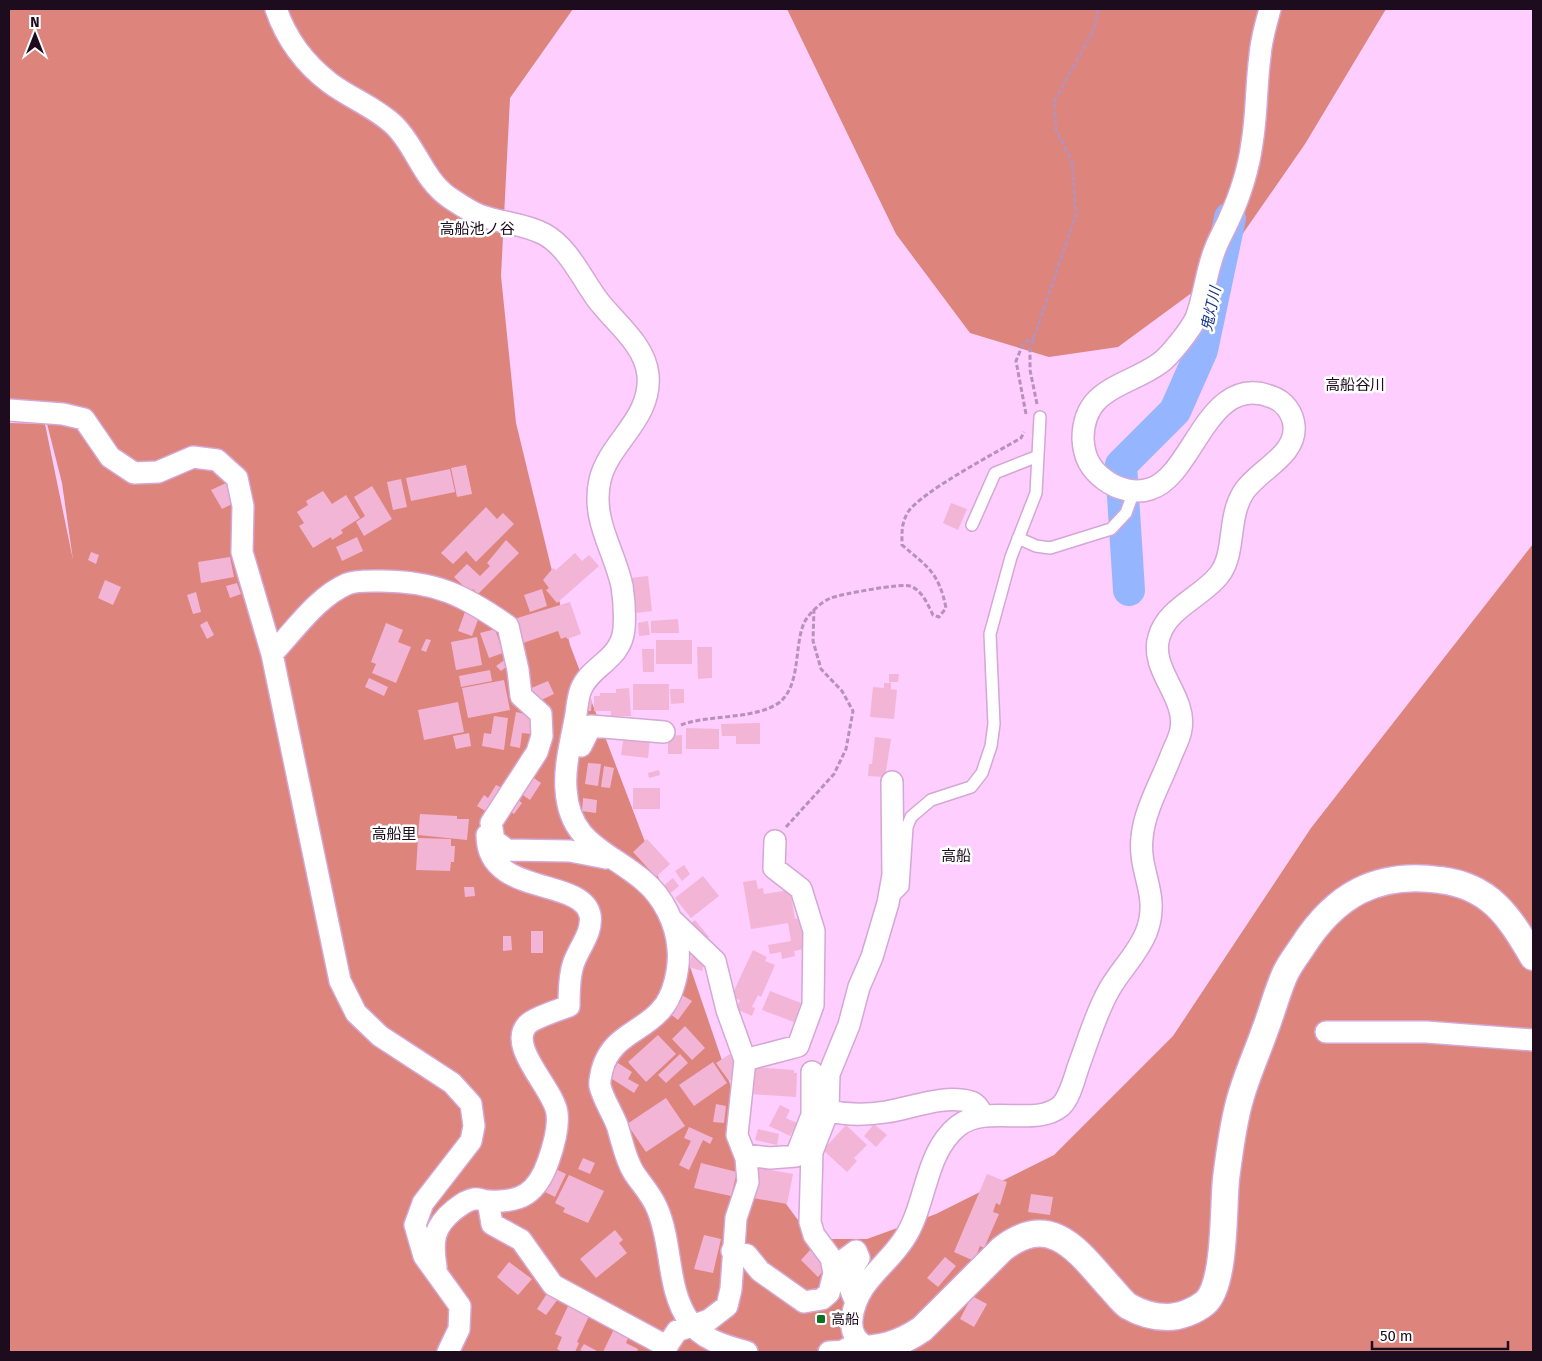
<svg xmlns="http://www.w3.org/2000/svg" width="1542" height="1361" viewBox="0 0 1542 1361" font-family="'Fira Sans','Noto Sans JP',sans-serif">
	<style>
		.forest { fill: #dd847d }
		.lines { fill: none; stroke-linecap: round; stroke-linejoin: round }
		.river { stroke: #95b6ff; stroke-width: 32 }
		.building { fill: #f2b5d6 }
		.service-casing { stroke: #d4a7d5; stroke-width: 14 }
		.minor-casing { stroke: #d4a7d5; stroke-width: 24 }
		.tertiary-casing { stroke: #d4a7d5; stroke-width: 29 }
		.path { stroke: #b791b8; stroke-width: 3; stroke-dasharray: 5 2.5; stroke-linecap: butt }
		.service { stroke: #fff; stroke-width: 11 }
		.minor { stroke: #fff; stroke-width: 21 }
		.tertiary { stroke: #fff; stroke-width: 26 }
		.poi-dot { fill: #0e7121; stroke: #fff; stroke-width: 2 }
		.labels { text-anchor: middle; stroke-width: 5; stroke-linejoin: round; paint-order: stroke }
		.poi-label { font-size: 14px; fill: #1c0c1d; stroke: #fff; text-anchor: start }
		.neighbourhood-label { font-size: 15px; fill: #1c0c1d; stroke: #fff }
		.water-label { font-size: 15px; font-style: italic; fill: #193688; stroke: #fff }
	</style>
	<rect width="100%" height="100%" fill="#fdcefe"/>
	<path class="forest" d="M9 9H573L510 98 501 276 516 423 570 645 669 905 758 1166 812 1239H867L936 1214 1054 1155 1173 1036 1311 828 1533 544V1352H9V423L45 424 73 560 62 483 42 404 9 402Z
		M787 9H1386L1305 144 1212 278 1118 347 1049 357 970 333 896 234Z"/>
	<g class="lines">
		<path class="river" d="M1129 590 1121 465 1175 411 1202 350 1230 218"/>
	</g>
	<path class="building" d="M466 465 472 494 457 497 451 468Z
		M450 469 455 492 411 501 406 478Z
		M401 479 407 507 393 510 387 482Z
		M226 483 236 502 222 509 211 490Z
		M372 486 392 519 364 536 356 522 365 516 354 497Z
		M323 491 332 504 346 495 360 518 341 530 343 533 332 540 331 537 313 548 299 526 304 523 297 512 308 505 306 501Z
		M951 503 967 509 958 530 943 523Z
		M486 507 497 519 503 513 514 524 476 562 466 551 453 564 441 553Z
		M357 537 363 551 342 561 336 547Z
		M506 540 519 553 478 594 473 589 470 592 454 577 467 564 480 576 490 566 487 563Z
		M91 552 99 555 96 564 88 560Z
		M575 553 582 561 589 555 599 566 557 603 546 590 549 588 543 580 553 568 556 570Z
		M230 557 234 577 201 583 198 562Z
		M648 576 652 611 635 613 631 578Z
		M105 580 121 587 113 605 98 598Z
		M237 583 241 594 230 598 226 586Z
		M542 589 547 606 530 612 524 595Z
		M196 592 201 612 193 614 187 595Z
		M570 602 581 634 567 639 566 637 561 639 558 631 523 643 514 619Z
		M465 612 479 617 472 636 458 631Z
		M678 619 679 633H651V621Z
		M207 621 214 635 207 639 200 625Z
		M648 621 650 635 639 636 638 623Z
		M386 623 403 630 398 642 411 647 396 683 372 673 376 664 371 662Z
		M495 629 503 653 489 658 480 633Z
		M477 637 482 665 456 670 451 642Z
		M426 639 431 640 426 652 421 650Z
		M656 640H692V664H656Z
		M697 647H712V678L698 679Z
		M642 649H654V672H643Z
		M506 659 510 664 501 671 496 666Z
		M490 670 492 681 461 687 459 676Z
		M889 674H899L898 682H889Z
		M369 678 388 687 384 696 365 687Z
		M504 680 510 710 468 718 462 688Z
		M548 681 554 694 539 701 529 689Z
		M884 683H891V689L897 690 894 719 870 717 873 687 884 688Z
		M633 684H669V710H633Z
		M629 688 631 716H611V711H594V696H600V693H616V689Z
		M670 689H684V703L671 704Z
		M587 699 592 700 591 711H585Z
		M458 702 464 732 424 740 418 710Z
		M516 712 534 716 531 734 522 733 520 748 510 746Z
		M494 716 508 718 504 750 482 746 484 733 491 734Z
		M760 723V744H736V736H722L721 724Z
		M686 728 719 729V749H686Z
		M469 733 471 746 456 749 453 736Z
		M682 735V754H668V736Z
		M624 736 650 739 648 758 621 755Z
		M875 737 891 739 885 777 868 776 869 764H872Z
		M588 763 601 764 598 786 585 784Z
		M604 766 614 768 610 788 601 787Z
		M659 770 660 775 649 778 648 773Z
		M531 776 541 783 530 800 520 793Z
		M496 785 502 788 487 812 477 806 484 795 488 798Z
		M633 788H660V809H633Z
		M516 798 522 803 514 814 507 809Z
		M583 798 597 800 596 813 582 811Z
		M420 814 457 816V819H469L467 840 418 835Z
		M418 838 451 839V846H455L454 862H451L450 871 416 870Z
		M647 839 670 864 656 877 633 852Z
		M684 865 690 874 682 881 675 871Z
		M703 876 719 896 691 918 675 898Z
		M673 878 679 886 668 895 662 887Z
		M756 880 758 889 763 888 764 894 790 890 795 919 804 917 809 948 794 951 795 956 782 959 781 952 770 954 768 945 791 941 788 923 751 929 743 882Z
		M464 887H474L475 896 465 897Z
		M695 920 709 937 703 942 690 924Z
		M531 931H543V953H531Z
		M503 936H511L512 950 503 951Z
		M753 950 767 957 765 961 775 965 761 997 758 995 752 1007 755 1008 752 1016 736 1009 740 1000 731 997Z
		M692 955 706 959 702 971 689 967Z
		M770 991 801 1003 794 1022 762 1010Z
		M682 995 692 1001 678 1020 669 1013Z
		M685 1026 705 1048 692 1060 672 1039Z
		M658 1035 676 1054 646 1082 628 1062Z
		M680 1054 688 1063 666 1083 658 1075Z
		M730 1054 739 1068 738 1075 729 1081 716 1063Z
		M713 1062 727 1083 694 1106 679 1085Z
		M618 1063 632 1072 628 1079 639 1085 634 1093 609 1077Z
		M751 1067 794 1070V1073H797L796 1097 750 1094Z
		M666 1098 685 1126 646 1152 627 1124Z
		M716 1104 726 1106 724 1123 713 1122Z
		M780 1105 790 1110 786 1118 797 1123 790 1136 769 1126Z
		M874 1124 887 1135 876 1147 864 1136Z
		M846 1125 867 1145 854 1158 857 1161 847 1172 823 1150Z
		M689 1127 713 1138 710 1144 703 1140 689 1170 679 1165 691 1141 684 1138Z
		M758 1129 779 1134 777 1145 755 1140Z
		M583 1158 595 1163 590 1174 578 1169Z
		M701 1163 737 1172 731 1196 694 1188Z
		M551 1167 566 1174 555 1197 541 1190Z
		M759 1168 793 1174 787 1204 753 1198Z
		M987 1174 1007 1182 1000 1205 996 1203 993 1212 999 1214 984 1248 980 1246 974 1261 954 1252Z
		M569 1175 604 1191 588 1223 563 1212 565 1208 555 1203Z
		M1031 1194 1053 1197 1050 1215 1028 1212Z
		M615 1230 623 1240 619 1243 627 1253 596 1278 580 1259Z
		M704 1235 721 1239 713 1273 694 1269Z
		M810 1250 824 1263 822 1266 825 1269 818 1277 801 1260Z
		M945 1257 956 1266 938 1287 927 1278Z
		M509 1262 532 1279 518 1295 497 1277Z
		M548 1292 558 1299 546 1315 537 1309Z
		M972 1296 987 1304 974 1327 960 1319Z
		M569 1304 590 1314 577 1342 579 1343 575 1352H562L557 1349 562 1337 555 1334Z
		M614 1329 629 1336 626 1343 638 1349 637 1352H603Z
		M584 1344 599 1352H585L580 1350Z"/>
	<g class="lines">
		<defs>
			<path id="service" d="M972 525 995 473 1038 456
				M1018 538 1036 546 1050 548 1111 529 1126 513 1134 491
				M892 898 903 887 907 827 911 817 931 800 971 787 982 773 991 746 994 724 990 634 1011 557 1036 493 1040 417"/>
			<path id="minor" d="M276 9C286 38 305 64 330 83 350 98 375 107 394 125 416 146 423 180 450 198 459 204 469 211 479 215 500 223 523 223 544 234 568 247 581 277 597 299 614 322 645 344 648 375 652 419 609 442 600 480 591 520 614 549 622 586 624 599 625 616 624 629 621 660 591 665 581 689 578 696 577 707 576 714 572 738 564 765 566 789 569 844 609 851 644 881 663 897 676 923 678 948 680 967 674 997 660 1011 640 1033 611 1036 602 1070 601 1076 599 1081 600 1086 603 1099 612 1112 617 1125 622 1140 625 1159 634 1173 642 1185 651 1194 657 1208 673 1245 666 1288 689 1321 702 1340 726 1346 747 1352
				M9 410 63 414 84 419 110 457 134 473 158 472 193 457 217 460 237 478 243 506 242 552 272 654 340 981 356 1013 380 1036 452 1083 471 1104 474 1126 471 1141 423 1203 415 1225 424 1256 460 1306 459 1329 448 1352
				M272 654C294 631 317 597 347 584 356 580 371 581 381 581 435 581 464 595 508 626L518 670 521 696 541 714 542 736 537 752 491 823 494 840 507 850 570 851 606 858
				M571 743 581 746 591 726 664 732
				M1326 1032H1426L1533 1040
				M745 1060 798 1046 813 1005 814 931 801 889 774 868 775 841
				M828 1111C847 1115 867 1115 886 1112 912 1108 944 1094 971 1102 977 1104 980 1110 983 1116
				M745 1155 770 1158 796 1156 812 1115V1072
				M488 1201 492 1224 521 1240 553 1285 666 1346
				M732 1251 747 1255 760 1271 804 1302 822 1299 829 1293 834 1273 831 1258 814 1235 810 1222 812 1152 828 1111 829 1074 849 1025 859 987 872 957 888 903 893 875 892 782
				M436 1267C432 1241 433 1227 454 1210 459 1206 467 1200 474 1199 478 1198 484 1201 489 1201 521 1203 537 1193 548 1162 553 1148 559 1128 557 1113 554 1089 507 1047 527 1025 533 1018 559 1010 569 1006 569 993 569 978 573 965 578 948 593 934 590 915 582 877 487 897 487 835
				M833 1268 856 1251 859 1258C846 1277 846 1282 856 1302
				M869 1349C857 1341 850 1334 852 1318 857 1281 886 1267 904 1239 927 1205 924 1153 958 1126 988 1103 1035 1128 1061 1106 1071 1096 1075 1075 1080 1062 1089 1038 1096 1013 1109 990 1120 970 1137 955 1146 933 1161 895 1138 873 1142 838 1144 811 1161 782 1171 756 1174 748 1180 738 1181 729 1187 697 1149 669 1159 637 1167 608 1202 597 1219 575 1236 554 1227 519 1243 493 1256 471 1297 456 1294 426 1293 413 1284 401 1272 397 1207 371 1194 476 1150 489 1135 494 1117 489 1105 480 1090 469 1084 457 1083 439 1083 387 1127 387 1160 363 1170 356 1191 329 1196 318 1204 297 1206 273 1214 252 1218 240 1225 229 1230 217 1240 196 1249 167 1252 143 1257 114 1256 85 1260 56 1261 40 1266 24 1270 9
				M663 1352 677 1331 709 1320 727 1306 731 1289 736 1218 748 1182 746 1158 737 1135 745 1060 727 1010 715 961 673 921
				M829 1352 848 1351"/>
			<path id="tertiary" d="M848 1351C878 1348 896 1347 922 1329L1002 1249C1051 1211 1078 1251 1109 1286 1115 1292 1121 1301 1128 1306 1140 1313 1153 1317 1167 1317 1180 1317 1195 1311 1205 1303 1226 1285 1223 1208 1226 1179 1229 1156 1232 1131 1238 1107 1244 1081 1256 1056 1265 1030 1272 1012 1277 992 1285 974 1289 965 1296 956 1302 947 1335 895 1377 871 1440 880 1490 886 1509 916 1533 957"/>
		</defs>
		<use href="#service" class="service-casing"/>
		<use href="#minor" class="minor-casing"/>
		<use href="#tertiary" class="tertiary-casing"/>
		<path class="path" d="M1037 404 1030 370V349L1076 215 1072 162 1056 130 1054 102 1094 29 1098 9
			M1026 414 1016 361 1023 344 1034 337
			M681 725C710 714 756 720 780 702 801 684 794 646 804 623 809 613 821 602 831 598 841 594 902 583 910 586 922 590 928 605 933 615L939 617 946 608C939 573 928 567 902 545 902 533 901 524 908 512 921 492 997 452 1021 438L1024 432
			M786 827 834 774 846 749 853 711 842 691 821 669 813 641 814 609"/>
		<use href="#service" class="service"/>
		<use href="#minor" class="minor"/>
		<use href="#tertiary" class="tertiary"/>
	</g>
	<rect class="poi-dot" x="816" y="1314" width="10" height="10" rx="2.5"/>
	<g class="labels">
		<g class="poi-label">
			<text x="831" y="1324">高船</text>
		</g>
		<g class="neighbourhood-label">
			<text x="477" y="234">高船池ノ谷</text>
			<text x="1355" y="390">高船谷川</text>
			<text x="394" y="839">高船里</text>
			<text x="956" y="861">高船</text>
		</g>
		<g class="water-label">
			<text transform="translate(1211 309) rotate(-78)" y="5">鬼灯川</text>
		</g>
	</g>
	<rect width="1542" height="1361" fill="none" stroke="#1c0c1d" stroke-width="20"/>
	<g transform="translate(35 35)" stroke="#ffffff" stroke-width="4" paint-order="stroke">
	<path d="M0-4L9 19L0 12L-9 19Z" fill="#1c0c1d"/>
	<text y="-8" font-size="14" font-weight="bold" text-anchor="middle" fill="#1c0c1d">N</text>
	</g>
	<path d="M1372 1341v8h136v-8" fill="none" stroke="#1c0c1d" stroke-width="2.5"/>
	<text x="1380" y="1341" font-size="15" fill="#1c0c1d" stroke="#ffffff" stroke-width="4" paint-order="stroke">50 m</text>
</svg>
